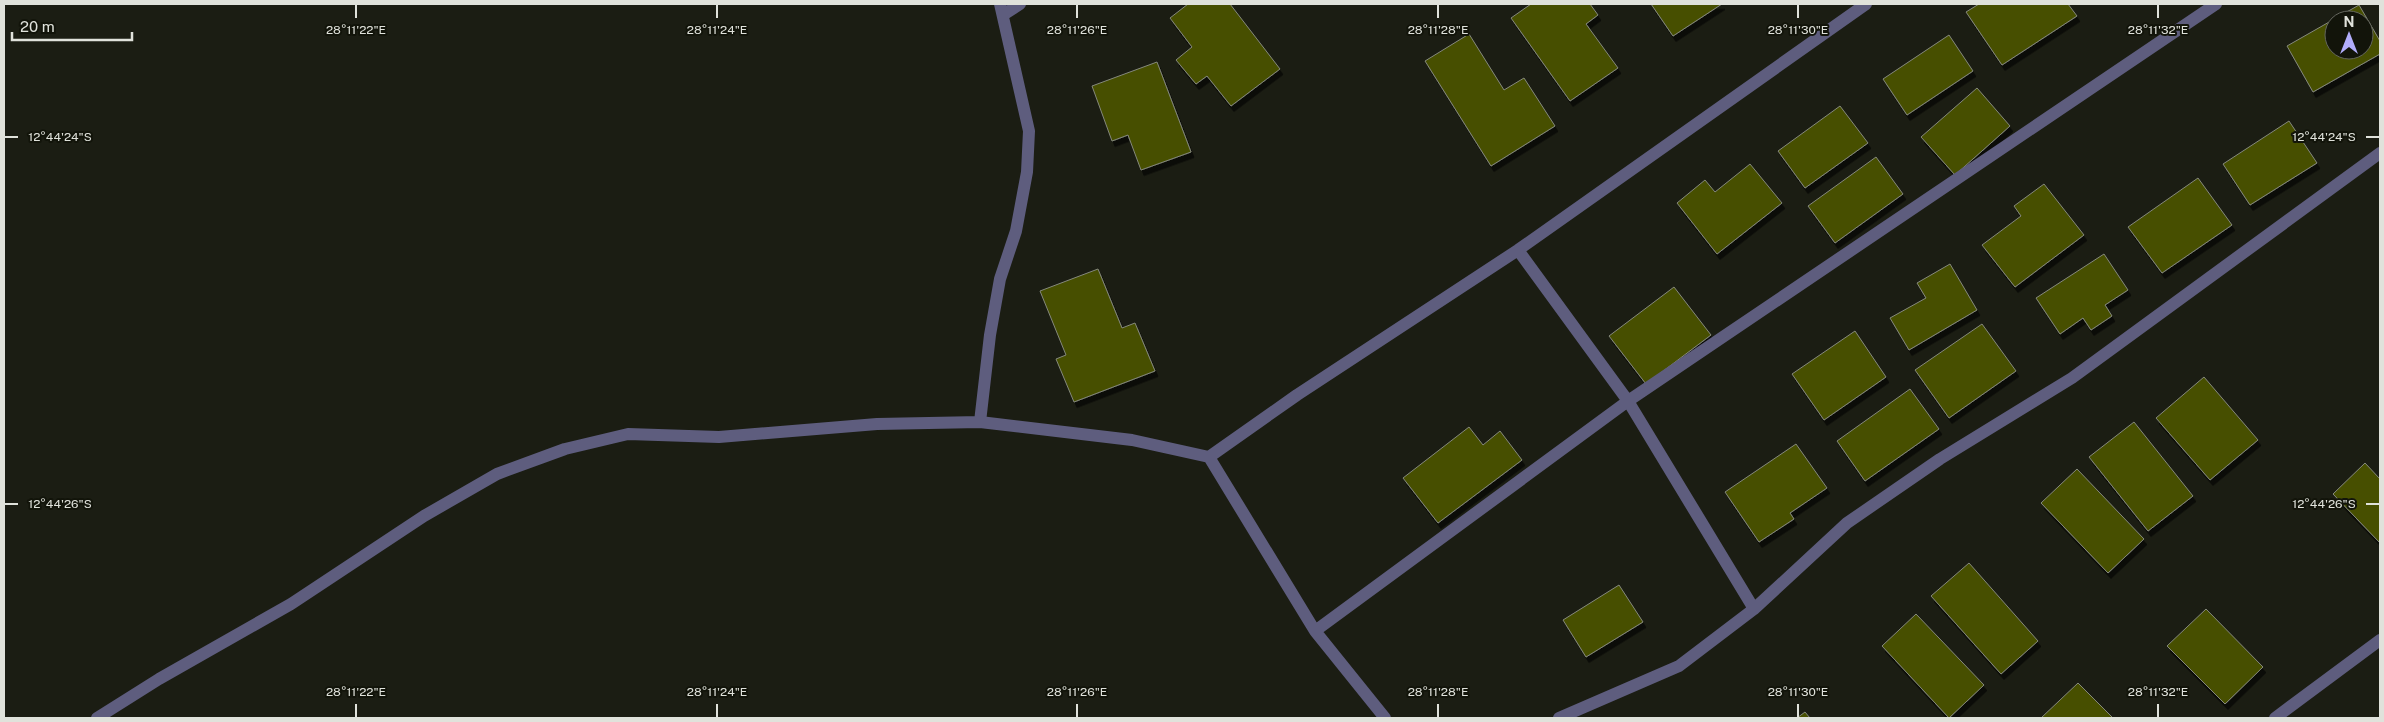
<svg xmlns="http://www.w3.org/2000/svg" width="2384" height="722" viewBox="0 0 2384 722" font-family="'Public Sans',sans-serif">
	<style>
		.building { fill: #465000; stroke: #85887c; fill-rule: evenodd; filter: url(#shadow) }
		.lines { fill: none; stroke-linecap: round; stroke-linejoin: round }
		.minor { stroke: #5e5d7e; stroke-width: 12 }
		.ticks { fill: none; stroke: #e0e2db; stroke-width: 2 }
		.ticks-label { font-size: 12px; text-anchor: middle; fill: #e0e2db; stroke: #12140a; stroke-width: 4; stroke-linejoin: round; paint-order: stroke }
	</style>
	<defs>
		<filter id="shadow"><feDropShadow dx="3" dy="5.5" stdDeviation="0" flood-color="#0009"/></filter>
	</defs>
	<rect width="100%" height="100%" fill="#1b1d13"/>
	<path class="building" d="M1188 4H1230L1280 69 1231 106 1207 76 1196 84 1176 60 1192 47 1170 18Z
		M1531 4H1590L1598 15 1586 24 1618 68 1570 101 1511 18Z
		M1651 4H1722L1673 36Z
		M1979 4H2068L2077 16 2002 65 1966 12Z
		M2359 5 2380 41V54L2313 92 2287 46ZM2334 20H2364V50H2334Z
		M1469 34 1504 90 1524 78 1555 126 1491 166 1425 61Z
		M1949 35 1973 71 1907 115 1883 79Z
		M1157 62 1191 152 1141 170 1128 135 1112 141 1092 86Z
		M1977 88 2010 126 1955 175 1921 137Z
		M1840 106 1868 143 1805 188 1778 151Z
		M2289 121 2317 163 2250 205 2223 164Z
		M1876 157 1903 194 1835 243 1808 206Z
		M1750 164 1782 203 1717 254 1677 203 1705 180 1715 192Z
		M2198 178 2232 225 2162 273 2128 227Z
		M2044 184 2084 235 2015 287 1982 245 2021 216 2014 206Z
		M2104 254 2128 290 2105 305 2112 316 2091 330 2083 318 2060 334 2036 298Z
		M1950 264 1977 310 1909 350 1890 318 1926 298 1917 283Z
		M1098 269 1122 328 1135 323 1155 371 1074 402 1056 359 1066 355 1040 291Z
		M1674 287 1711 335 1646 384 1609 336Z
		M1982 324 2016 371 1949 418 1915 370Z
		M1855 331 1886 377 1824 420 1792 374Z
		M2204 377 2258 440 2210 480 2156 418Z
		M1910 389 1939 429 1865 481 1837 441Z
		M2134 422 2193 496 2148 531 2089 457Z
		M1469 427 1483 445 1500 431 1522 460 1438 523 1403 478Z
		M1796 444 1827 488 1790 513 1794 519 1759 542 1725 492Z
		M2365 463 2380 479V543L2333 494Z
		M2077 469 2144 539 2108 573 2041 503Z
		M1969 563 2038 641 2001 674 1931 596Z
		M1619 585 1643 622 1586 657 1563 620Z
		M2206 609 2263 667 2225 704 2167 646Z
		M1916 614 1984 685 1949 718 1882 646Z
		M2078 683 2113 718H2041Z
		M1805 712 1810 718H1797Z"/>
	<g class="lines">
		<path class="minor" d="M1003 15 1020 4
			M1518 250 1628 401 1754 609
			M980 422 990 335 1000 279 1016 231 1027 172 1029 131 1000 4
			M1209 457 1315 631 1385 718
			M1315 631 1628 401 2216 4
			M97 718 159 679 291 604 424 516 497 474 565 449 628 434 719 437 877 424 980 422 1132 440 1209 457 1297 395 1518 250 1866 4
			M1559 718 1679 666 1754 609 1847 523 1940 459 2072 378 2380 153
			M2275 718 2380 640"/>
	</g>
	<path class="ticks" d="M356 5V18M717 5V18M1077 5V18M1438 5V18M1798 5V18M2158 5V18M5 137H18M2366 137H2379M5 504H18M2366 504H2379M356 704V717M717 704V717M1077 704V717M1438 704V717M1798 704V717M2158 704V717"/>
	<g class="ticks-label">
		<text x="356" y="34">28°11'22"E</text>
		<text x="717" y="34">28°11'24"E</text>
		<text x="1077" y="34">28°11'26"E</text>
		<text x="1438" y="34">28°11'28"E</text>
		<text x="1798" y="34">28°11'30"E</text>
		<text x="2158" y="34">28°11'32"E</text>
		<text x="60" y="141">12°44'24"S</text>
		<text x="2324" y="141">12°44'24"S</text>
		<text x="60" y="508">12°44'26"S</text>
		<text x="2324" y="508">12°44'26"S</text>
		<text x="356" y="696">28°11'22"E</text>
		<text x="717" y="696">28°11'24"E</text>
		<text x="1077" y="696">28°11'26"E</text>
		<text x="1438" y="696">28°11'28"E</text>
		<text x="1798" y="696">28°11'30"E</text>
		<text x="2158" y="696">28°11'32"E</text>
	</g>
	<rect width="2384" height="722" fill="none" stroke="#e0e2db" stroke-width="10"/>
	<g transform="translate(2349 35)"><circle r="24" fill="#12140a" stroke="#64665e"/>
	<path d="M0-4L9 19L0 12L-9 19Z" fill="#b1adfa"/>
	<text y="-8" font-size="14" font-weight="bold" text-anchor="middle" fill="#e0e2db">N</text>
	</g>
	<path d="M12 32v8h120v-8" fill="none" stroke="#e0e2db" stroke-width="2.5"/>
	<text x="20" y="32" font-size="15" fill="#e0e2db" stroke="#12140a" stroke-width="4" paint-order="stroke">20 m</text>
</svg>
